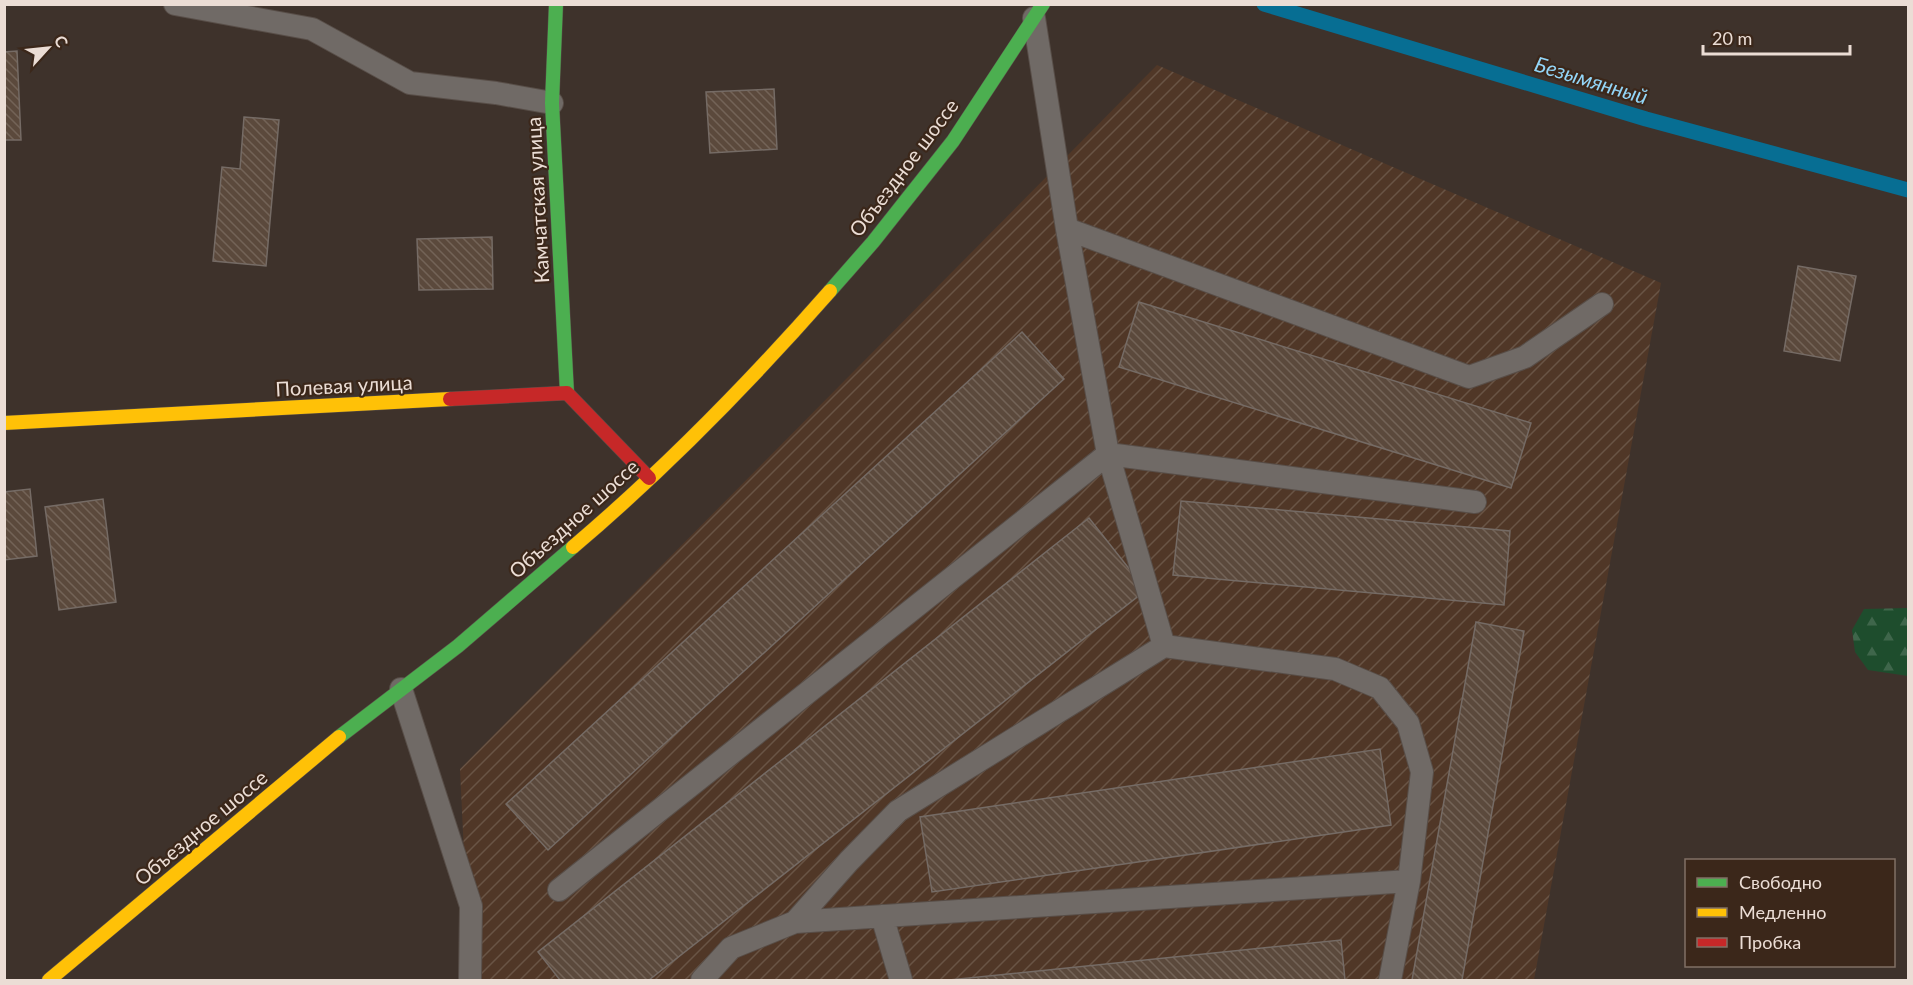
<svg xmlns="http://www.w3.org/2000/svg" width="1913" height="985" viewBox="0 0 1913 985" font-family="Lato,sans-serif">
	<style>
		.industrial { fill: url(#industrial-furrows) }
		.forest { fill: url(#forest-firs) }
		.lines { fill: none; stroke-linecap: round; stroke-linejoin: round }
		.stream { stroke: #076e93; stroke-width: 15 }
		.building { fill: url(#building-back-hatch); stroke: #756b65; stroke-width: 1.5 }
		.lane-casing { stroke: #584e48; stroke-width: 24 }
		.fast-casing { stroke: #584e48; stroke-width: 15 }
		.slow-casing { stroke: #584e48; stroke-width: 15 }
		.jam-casing { stroke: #584e48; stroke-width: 15 }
		.lane { stroke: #706a66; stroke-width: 22 }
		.fast { stroke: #4caf50; stroke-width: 14 }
		.slow { stroke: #ffc107; stroke-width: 14 }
		.jam { stroke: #c62828; stroke-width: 14 }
		.labels { text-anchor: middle; stroke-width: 4.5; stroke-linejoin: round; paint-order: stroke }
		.street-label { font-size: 20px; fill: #ebddd5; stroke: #3b271a }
		.water-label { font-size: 21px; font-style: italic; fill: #93d5f7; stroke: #3b271a }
	</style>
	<defs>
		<pattern id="industrial-furrows" width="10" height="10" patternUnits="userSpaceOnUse" patternTransform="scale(1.5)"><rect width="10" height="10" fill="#503727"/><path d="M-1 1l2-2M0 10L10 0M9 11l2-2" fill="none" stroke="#695445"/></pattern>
		<pattern id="forest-firs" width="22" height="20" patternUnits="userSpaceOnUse" patternTransform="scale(1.5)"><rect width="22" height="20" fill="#1e4d2d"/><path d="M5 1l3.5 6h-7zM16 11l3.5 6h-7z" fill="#3f664b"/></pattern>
		<pattern id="building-back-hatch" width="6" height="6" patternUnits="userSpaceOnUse" patternTransform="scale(1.5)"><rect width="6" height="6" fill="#5b493c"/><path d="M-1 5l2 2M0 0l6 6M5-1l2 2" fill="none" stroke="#736357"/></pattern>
	</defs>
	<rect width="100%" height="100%" fill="#3e322b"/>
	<path class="industrial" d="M1157 65 1661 283 1534 980H470L460 769Z"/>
	<path class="forest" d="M1908 608V676L1868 670 1855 652 1852 630 1864 609Z"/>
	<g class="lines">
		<path class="stream" d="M1264 4 1646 119 1908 190"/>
	</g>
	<path class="building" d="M17 51 21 140H4V52Z
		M774 89 777 149 710 153 706 92Z
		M244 117 279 120 266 266 213 261 222 167 240 169Z
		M492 237 493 289 419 290 417 239Z
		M1798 266 1856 276 1840 361 1784 351Z
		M1139 302 1531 423 1511 488 1119 367Z
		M1022 332 1064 379 548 850 506 804Z
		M30 489 37 556 4 560V492Z
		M103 499 116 602 59 610 45 507Z
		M1181 501 1510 531 1504 605 1173 575Z
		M1089 518 1146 590 649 980H560L538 952Z
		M1476 622 1524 631 1462 980H1412Z
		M1380 749 1391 825 932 892 920 817Z
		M1341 940 1345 980H949Z"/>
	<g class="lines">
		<defs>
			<path id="lane" d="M175 4 312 29 410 83 496 93 552 103
				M1034 18 1067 229 1108 454 1164 646
				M1067 229 1469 377 1525 357 1602 304
				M401 689 471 906 470 980
				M559 890 1108 454 1475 502
				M882 916 901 980
				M795 922 1409 881
				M702 980 731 948 795 922 849 861 898 811 1164 646 1335 669 1380 688 1408 723 1422 772 1409 881 1390 980"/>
			<path id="fast" d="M556 4 552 103 567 393
				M830 291 873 242 953 141 1043 4
				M339 737 458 646 573 547"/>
			<path id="slow" d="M4 423 450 399
				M573 547C665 469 750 382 830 291
				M49 980 339 737"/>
			<path id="jam" d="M450 399 567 393 649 478"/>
		</defs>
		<use href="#lane" class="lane-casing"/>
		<use href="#fast" class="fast-casing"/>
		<use href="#slow" class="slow-casing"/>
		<use href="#jam" class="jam-casing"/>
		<use href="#lane" class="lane"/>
		<use href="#fast" class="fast"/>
		<use href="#slow" class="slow"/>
		<use href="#jam" class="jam"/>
	</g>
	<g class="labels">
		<g class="street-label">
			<text transform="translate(904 168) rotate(-53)" y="7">Объездное шоссе</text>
			<text transform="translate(538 200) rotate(-93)" y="7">Камчатская улица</text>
			<text transform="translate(344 386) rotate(-3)" y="7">Полевая улица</text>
			<text transform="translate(574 519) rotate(-42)" y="7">Объездное шоссе</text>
			<text transform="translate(201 828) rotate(-40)" y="7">Объездное шоссе</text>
		</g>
		<g class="water-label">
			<text transform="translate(1591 81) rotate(17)" y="7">Безымянный</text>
		</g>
	</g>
	<rect width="1913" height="985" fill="none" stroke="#ebddd5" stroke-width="12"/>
	<rect x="1685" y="859" width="210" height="108" fill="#3b271a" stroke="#817065" stroke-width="1.5"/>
	<rect x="1697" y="878" width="30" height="9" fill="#4caf50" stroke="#817065" stroke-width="1.5"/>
	<text x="1739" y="889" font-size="18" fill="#ebddd5">Свободно</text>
	<rect x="1697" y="908" width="30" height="9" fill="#ffc107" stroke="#817065" stroke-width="1.5"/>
	<text x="1739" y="919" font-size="18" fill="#ebddd5">Медленно</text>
	<rect x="1697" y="938" width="30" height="9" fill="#c62828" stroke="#817065" stroke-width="1.5"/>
	<text x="1739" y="949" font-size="18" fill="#ebddd5">Пробка</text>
	<g transform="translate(48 48) rotate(63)" stroke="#3b271a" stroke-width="4.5" paint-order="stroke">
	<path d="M0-4.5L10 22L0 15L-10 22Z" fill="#ebddd5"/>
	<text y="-9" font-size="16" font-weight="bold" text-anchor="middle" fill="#ebddd5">С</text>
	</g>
	<path d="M1703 45v9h147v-9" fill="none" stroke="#ebddd5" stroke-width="3"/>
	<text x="1712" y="45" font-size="18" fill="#ebddd5" stroke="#3b271a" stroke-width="4.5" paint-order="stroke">20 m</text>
</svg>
